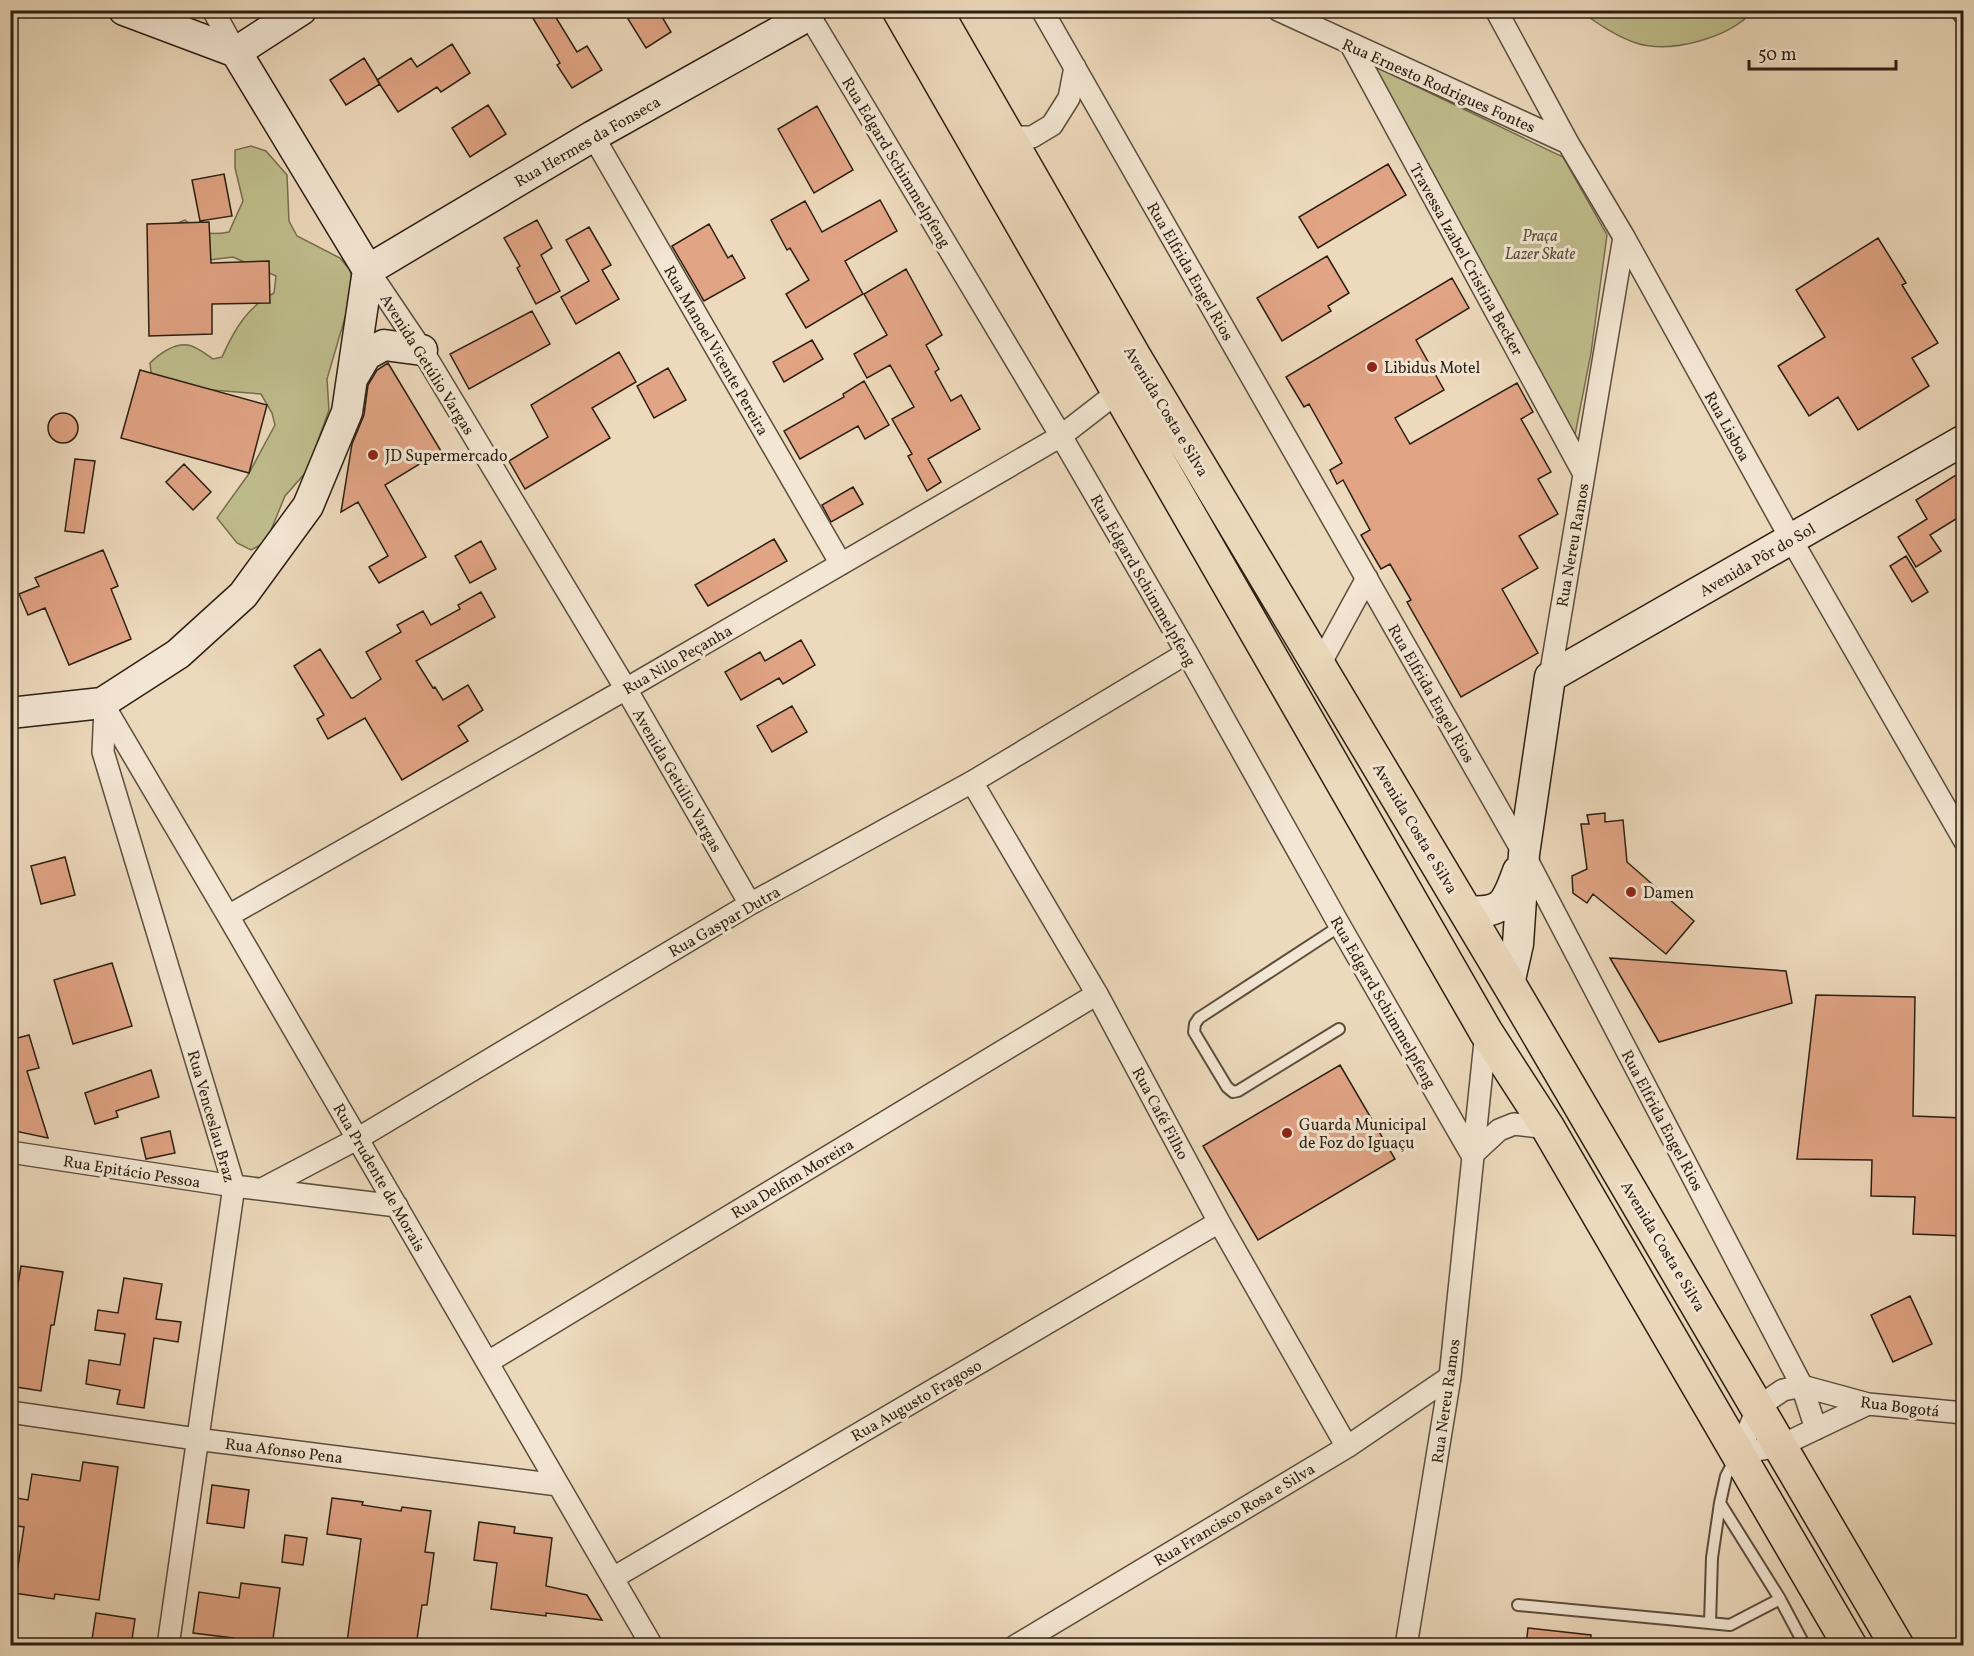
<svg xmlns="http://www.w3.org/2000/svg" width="1974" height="1656" viewBox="0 0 1974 1656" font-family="Vollkorn,serif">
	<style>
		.green { fill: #bfbd8c; stroke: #766e4f; stroke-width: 1.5 }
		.building { fill: #e1a485; stroke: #2c1f12; stroke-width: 1.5 }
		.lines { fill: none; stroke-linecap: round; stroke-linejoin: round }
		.lane-casing { stroke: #5c4e3c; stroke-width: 14 }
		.street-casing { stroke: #5c4e3c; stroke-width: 24 }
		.secondary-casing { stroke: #2c1f12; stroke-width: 33 }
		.primary-casing { stroke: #2c1f12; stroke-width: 36 }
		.lane { stroke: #f3e6d3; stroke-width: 10 }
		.street { stroke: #f3e6d3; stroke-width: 21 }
		.secondary { stroke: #f3e6d3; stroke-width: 30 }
		.primary { stroke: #edd9bc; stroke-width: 33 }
		.poi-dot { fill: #8f2418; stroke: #f3e6d3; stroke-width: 2 }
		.labels { text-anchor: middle; stroke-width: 6; stroke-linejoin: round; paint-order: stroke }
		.street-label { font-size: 16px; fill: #2c1f12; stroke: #f3e6d3 }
		.park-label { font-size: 16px; font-style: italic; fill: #584e37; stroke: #f3e6d3 }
		.poi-label { font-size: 16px; fill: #2c1f12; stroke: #f3e6d3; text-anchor: start }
	</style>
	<rect width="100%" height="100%" fill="#edd9bc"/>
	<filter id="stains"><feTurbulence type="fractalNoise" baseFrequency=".00333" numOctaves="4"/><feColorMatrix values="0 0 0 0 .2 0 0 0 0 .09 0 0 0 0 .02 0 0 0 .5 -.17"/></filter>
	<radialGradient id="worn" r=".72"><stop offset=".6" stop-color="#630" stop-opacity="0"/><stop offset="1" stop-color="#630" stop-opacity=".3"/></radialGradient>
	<path class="green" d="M1580 11H1753C1729 38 1671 54 1636 43 1615 36 1597 23 1580 11Z
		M1372 65 1563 157 1607 235 1591 353 1574 440Z
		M251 146 266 151 287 175 289 221 297 236 340 258 350 270 354 287 327 379 329 410 307 471 285 496 266 542 251 550 237 543 217 518 248 475 275 425 272 413 261 394 162 386 151 372 150 363C159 354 174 343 188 345 196 346 207 355 213 359L222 357C234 330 248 306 274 293L276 276 233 257 185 263 170 226 185 220C201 233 208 236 229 232L243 201 235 168V150Z"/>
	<path class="building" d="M528 10H555V16L577 52 587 46 602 70 572 88 557 65 560 63Z
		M642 10H658L671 32 646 48 628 19Z
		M452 44 470 73 441 92 437 87 398 112 377 80 411 58 417 67Z
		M364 58 380 84 346 105 330 80Z
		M488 105 506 134 470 157 452 128Z
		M817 106 853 170 814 193 778 129Z
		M1388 164 1406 195 1318 248 1299 217Z
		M224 174 232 216 200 221 192 180Z
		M880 200 897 231 845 261 863 294 806 328 786 294 809 280 790 248 787 250 771 220 805 201 822 232Z
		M537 220 552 248 541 255 560 291 536 304 517 268 520 266 504 238Z
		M209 222 211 263 269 261 270 303 212 304V334L149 336 147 224Z
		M709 224 728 258 732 255 745 278 704 301 672 246Z
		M589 227 611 265 602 270 619 299 576 324 561 297 589 281 566 240Z
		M1878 238 1906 283 1902 285 1938 343 1912 358 1929 386 1858 430 1838 397 1809 416 1778 366 1825 337 1796 290Z
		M1327 256 1349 293 1328 306 1331 311 1282 341 1257 298Z
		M906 269 942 335 926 345 939 369 935 372 951 401 961 395 980 429 928 459 941 482 927 491 908 456 912 454 892 419 914 407 890 365 867 378 854 354 887 335 864 294Z
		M1452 278 1469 308 1416 340 1444 390 1395 418 1410 444 1517 383 1533 412 1521 419 1551 472 1538 479 1558 514 1519 536 1538 568 1502 589 1538 653 1461 697 1407 602 1411 600 1390 564 1381 569 1361 535 1370 530 1343 480 1337 484 1330 470 1342 463 1309 404 1304 407 1286 377Z
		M532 311 550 344 469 389 450 354Z
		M812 340 823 359 784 382 773 362Z
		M619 352 636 382 592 408 610 438 525 489 509 461 548 437 531 405Z
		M388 363 441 451 385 485 426 557 379 583 369 567 388 556 358 502 341 512 352 444 364 415 368 385 377 370Z
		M668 368 686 400 654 418 637 386Z
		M140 370 267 405 249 473 121 438Z
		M864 381 889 425 865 439 858 426 800 459 784 431 844 397 843 394Z
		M48 428a15 15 0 1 1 30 0a15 15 0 1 1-30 0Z
		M75 459 95 461 84 533 65 531Z
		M184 464 211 492 193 510 166 482Z
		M1964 470V514L1930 535 1941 551 1916 567 1898 537 1927 519 1916 500Z
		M853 487 863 504 831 522 822 505Z
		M774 539 787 561 708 606 695 585Z
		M481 541 496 569 470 583 455 556Z
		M103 550 118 586 111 589 131 639 69 665 45 608 28 615 19 594 39 586 35 578Z
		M1906 556 1928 592 1912 602 1890 566Z
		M481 592 495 617 416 661 433 688 435 687 443 700 468 685 483 710 458 726 468 741 402 780 365 718 328 739 317 719 324 715 294 666 320 649 351 698H353L381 679 366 652 401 632 397 625 423 611 431 625 460 609 458 605Z
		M801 640 815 665 783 684 779 678 741 700 725 672 760 652 765 661Z
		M792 706 807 732 772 752 757 726Z
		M1605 813V822L1623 820 1627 862 1694 921 1666 954 1593 894 1587 903 1573 893 1572 876 1587 869 1581 824H1589L1587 815Z
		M65 857 75 895 41 904 31 866Z
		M1610 958 1786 971 1792 1003 1659 1042Z
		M112 963 132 1026 73 1044 54 980Z
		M1816 995 1915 997 1913 1116 1964 1118V1236L1913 1234 1915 1197 1871 1196 1872 1160 1797 1159Z
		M29 1035 39 1068 27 1071 48 1138 10 1130V1040Z
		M1340 1065 1395 1159 1258 1240 1203 1146Z
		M151 1070 159 1097 116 1111 118 1117 95 1124 85 1093Z
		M170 1131 175 1153 146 1159 141 1138Z
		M21 1266 63 1272 54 1325H51L41 1391 10 1386V1331Z
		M124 1278 162 1284 156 1319 181 1322 178 1342 154 1338 144 1408 117 1404 120 1390 86 1384 89 1360 120 1365 125 1334 95 1330 98 1310 118 1313Z
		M1910 1296 1932 1344 1893 1362 1871 1315Z
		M83 1462 118 1467 99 1600 55 1594 54 1599 14 1593 24 1527 10 1525V1497L28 1500 32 1474 80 1481Z
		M212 1485 249 1490 244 1528 207 1523Z
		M332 1498 363 1502 362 1505 401 1511 402 1507 431 1511 425 1552 434 1553 427 1605H422L416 1646H374L347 1642 361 1539 327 1534Z
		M479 1522 515 1527 514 1533 552 1538 546 1586 587 1595 602 1620 546 1613V1616L491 1609 497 1563 474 1560Z
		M285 1535 307 1538 303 1565 282 1562Z
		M241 1583 280 1588 272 1646H233V1638L193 1633 199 1592 239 1598Z
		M96 1613 135 1619 131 1646H91Z
		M1528 1628 1591 1635V1646H1526Z"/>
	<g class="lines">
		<defs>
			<path id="lane" d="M1339 1029 1238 1091 1233 1092 1227 1087 1194 1032 1195 1024 1199 1018 1340 926
				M1735 1459 1726 1476 1720 1503 1780 1599 1805 1646
				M1518 1605 1730 1625 1780 1599
				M1710 1623 1712 1558 1720 1503"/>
			<path id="street" d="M213 10 236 52
				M1042 10 1524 854 1802 1386 1816 1429
				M1278 10 1568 143
				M1496 10 1568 143 1624 237 1791 539 1964 840
				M1961 10 1964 14
				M809 15 1061 436 1187 653 1340 926 1472 1155
				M1351 45 1584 474
				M593 136 841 564
				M1008 137H1032L1052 125 1069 98 1075 67
				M368 270 422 350 626 689 750 904
				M1319 666 1367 578
				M1550 677 1624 237
				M105 708 103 752 234 1186 168 1646
				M106 709 228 916 652 1646
				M972 782 1097 994 1219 1222 1347 1447
				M228 916 626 689 1061 436 1119 391
				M10 1152 234 1186 397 1206
				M1472 1155 1499 1130 1514 1124 1548 1128
				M262 1189 357 1139 750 904 972 782 1187 653
				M488 1362 1097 994
				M10 1412 196 1439 558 1485
				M1739 1453 1758 1407 1783 1390 1802 1386 1868 1404 1964 1413
				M1739 1453 1780 1446 1868 1404
				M613 1578 1219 1222
				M1015 1646 1347 1447 1450 1377
				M1406 1646 1450 1377 1486 1032"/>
			<path id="secondary" d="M124 10 236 52
				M236 52 368 270
				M236 52 301 10
				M368 270 593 136 809 15 806 10
				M353 377 366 355 384 345 422 350
				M10 713 102 703 178 654 243 595 308 506 347 412 368 270
				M1465 911C1503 914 1506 904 1518 871
				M1509 984 1518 944 1524 854 1550 677 1964 440"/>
			<path id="primary" d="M899 10 1486 1032 1548 1128 1850 1646
				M935 10 1135 358 1509 984 1897 1646"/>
		</defs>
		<use href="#lane" class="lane-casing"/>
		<use href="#street" class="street-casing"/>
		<use href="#secondary" class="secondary-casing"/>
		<use href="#primary" class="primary-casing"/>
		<use href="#lane" class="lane"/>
		<use href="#street" class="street"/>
		<use href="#secondary" class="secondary"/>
		<use href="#primary" class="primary"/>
	</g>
	<g class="poi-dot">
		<circle cx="1372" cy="367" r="6"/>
		<circle cx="373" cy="455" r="6"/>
		<circle cx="1631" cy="892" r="6"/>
		<circle cx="1287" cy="1133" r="6"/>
	</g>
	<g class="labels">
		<g class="street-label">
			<text transform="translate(1439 85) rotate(24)" y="6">Rua Ernesto Rodrigues Fontes</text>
			<text transform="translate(587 141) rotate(-30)" y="6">Rua Hermes da Fonseca</text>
			<text transform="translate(897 162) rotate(59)" y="6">Rua Edgard Schimmelpfeng</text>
			<text transform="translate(1467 259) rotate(61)" y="6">Travessa Izabel Cristina Becker</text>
			<text transform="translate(1191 271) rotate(60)" y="6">Rua Elfrida Engel Rios</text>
			<text transform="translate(717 350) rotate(60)" y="6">Rua Manoel Vicente Pereira</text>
			<text transform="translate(428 364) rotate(58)" y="6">Avenida Getúlio Vargas</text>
			<text transform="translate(1167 411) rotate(59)" y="6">Avenida Costa e Silva</text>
			<text transform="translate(1728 426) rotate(61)" y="6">Rua Lisboa</text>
			<text transform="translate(1572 545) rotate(-80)" y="6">Rua Nereu Ramos</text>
			<text transform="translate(1757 559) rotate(-30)" y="6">Avenida Pôr do Sol</text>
			<text transform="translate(1144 580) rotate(60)" y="6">Rua Edgard Schimmelpfeng</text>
			<text transform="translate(677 659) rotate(-30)" y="6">Rua Nilo Peçanha</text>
			<text transform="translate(1432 693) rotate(60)" y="6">Rua Elfrida Engel Rios</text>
			<text transform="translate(678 780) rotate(60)" y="6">Avenida Getúlio Vargas</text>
			<text transform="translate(1416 828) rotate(59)" y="6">Avenida Costa e Silva</text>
			<text transform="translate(724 921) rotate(-30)" y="6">Rua Gaspar Dutra</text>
			<text transform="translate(1384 1002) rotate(60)" y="6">Rua Edgard Schimmelpfeng</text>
			<text transform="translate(1161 1113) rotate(62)" y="6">Rua Café Filho</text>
			<text transform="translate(212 1116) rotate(74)" y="6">Rua Venceslau Braz</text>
			<text transform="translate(1663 1120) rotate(62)" y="6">Rua Elfrida Engel Rios</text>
			<text transform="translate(132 1171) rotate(9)" y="6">Rua Epitácio Pessoa</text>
			<text transform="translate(380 1177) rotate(60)" y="6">Rua Prudente de Morais</text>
			<text transform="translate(792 1178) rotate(-31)" y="6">Rua Delfim Moreira</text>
			<text transform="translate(1664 1246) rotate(59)" y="6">Avenida Costa e Silva</text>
			<text transform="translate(916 1400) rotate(-30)" y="6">Rua Augusto Fragoso</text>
			<text transform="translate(1445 1401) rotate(-82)" y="6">Rua Nereu Ramos</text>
			<text transform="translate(1900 1406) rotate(7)" y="6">Rua Bogotá</text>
			<text transform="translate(284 1450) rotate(7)" y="6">Rua Afonso Pena</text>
			<text transform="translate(1234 1514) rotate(-31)" y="6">Rua Francisco Rosa e Silva</text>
		</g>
		<g class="park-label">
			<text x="1540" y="241">Praça<tspan x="1540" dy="18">Lazer Skate</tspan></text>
		</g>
		<g class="poi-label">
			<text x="1384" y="373">Libidus Motel</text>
			<text x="385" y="461">JD Supermercado</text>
			<text x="1643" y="898">Damen</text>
			<text x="1299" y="1130">Guarda Municipal<tspan x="1299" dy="18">de Foz do Iguaçu</tspan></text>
		</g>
	</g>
	<rect width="1974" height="1656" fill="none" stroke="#edd9bc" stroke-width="36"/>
	<rect x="12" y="12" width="1950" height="1632" fill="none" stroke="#2c1f12" stroke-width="3"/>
	<rect x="18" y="18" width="1938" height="1620" fill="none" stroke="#2c1f12" stroke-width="1.5"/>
	<path d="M1749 60v9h147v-9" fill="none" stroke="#2c1f12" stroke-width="3"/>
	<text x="1758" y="60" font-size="18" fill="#2c1f12" stroke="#f3e6d3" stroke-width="4.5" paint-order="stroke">50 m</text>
	<rect width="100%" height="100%" filter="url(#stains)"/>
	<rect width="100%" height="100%" fill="url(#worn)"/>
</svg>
